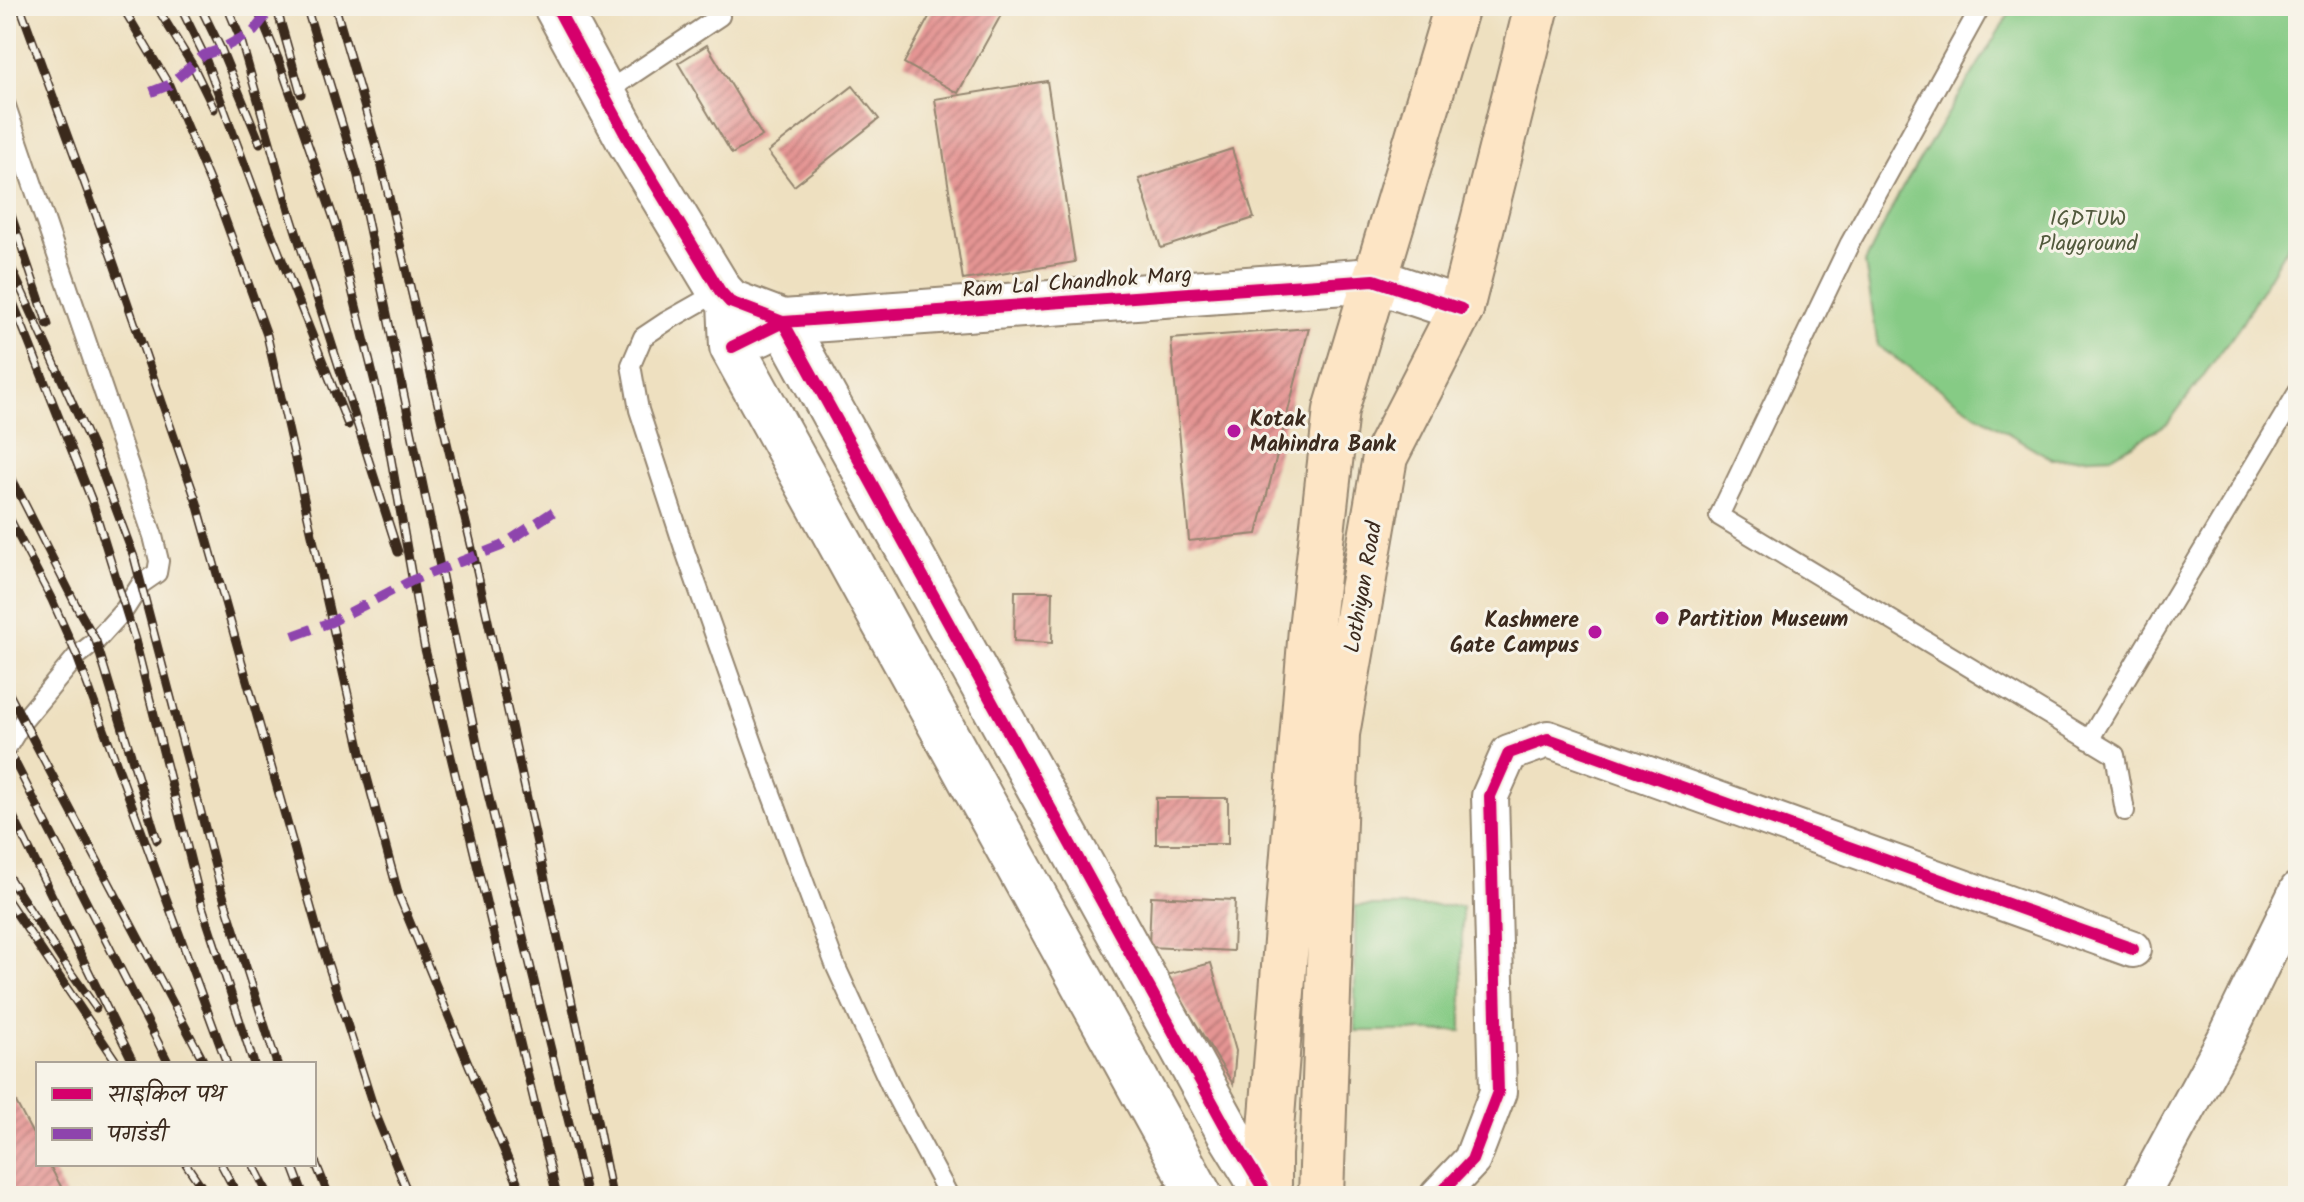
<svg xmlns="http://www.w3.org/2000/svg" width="2304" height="1202" viewBox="0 0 2304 1202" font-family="Kalam,'Playpen Sans Deva',sans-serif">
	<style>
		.green { fill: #86cb85; stroke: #607a52; stroke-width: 2 }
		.building { fill: url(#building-hatch) }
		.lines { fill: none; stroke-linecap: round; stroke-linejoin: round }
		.service-casing { stroke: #94856f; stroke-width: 22 }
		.minor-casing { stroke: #94856f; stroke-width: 40 }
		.tertiary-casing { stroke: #94856f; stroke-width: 48 }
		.secondary-casing { stroke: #94856f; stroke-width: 48 }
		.service { stroke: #fff; stroke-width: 18 }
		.minor { stroke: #fff; stroke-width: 36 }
		.tertiary { stroke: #fff; stroke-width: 44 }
		.secondary { stroke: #fde5c5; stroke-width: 44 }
		.rail-casing { stroke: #3b2a1e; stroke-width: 9 }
		.rail { stroke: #f7f3e8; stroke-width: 6; stroke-dasharray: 18; stroke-linecap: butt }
		.quiet { stroke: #8e44ad; stroke-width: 10; stroke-dasharray: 20 10; stroke-linecap: butt }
		.cycleway-casing { stroke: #f7f3e8; stroke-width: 17 }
		.cycleway { stroke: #d6006c; stroke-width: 12 }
		.poi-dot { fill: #b5179e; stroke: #f7f3e8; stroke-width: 3 }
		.labels { text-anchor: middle; stroke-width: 6; stroke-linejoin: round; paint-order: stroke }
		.park-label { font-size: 22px; fill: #525a3d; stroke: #f7f3e8 }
		.street-label { font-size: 22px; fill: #3b2a1e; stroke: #f7f3e8 }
		.poi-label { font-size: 22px; font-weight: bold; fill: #3b2a1e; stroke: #f7f3e8; text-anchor: start }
	</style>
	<defs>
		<pattern id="building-hatch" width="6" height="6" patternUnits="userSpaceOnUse" patternTransform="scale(2)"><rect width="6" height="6" fill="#e49493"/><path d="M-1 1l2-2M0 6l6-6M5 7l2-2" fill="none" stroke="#ba7977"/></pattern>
	</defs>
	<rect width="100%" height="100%" fill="#f7f3e8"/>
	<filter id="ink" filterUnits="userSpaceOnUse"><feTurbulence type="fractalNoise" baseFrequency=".0125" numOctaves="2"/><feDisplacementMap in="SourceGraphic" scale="16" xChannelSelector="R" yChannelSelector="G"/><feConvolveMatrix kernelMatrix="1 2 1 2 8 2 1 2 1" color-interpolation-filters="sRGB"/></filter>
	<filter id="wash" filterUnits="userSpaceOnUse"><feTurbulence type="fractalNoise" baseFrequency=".006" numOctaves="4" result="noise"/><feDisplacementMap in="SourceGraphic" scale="32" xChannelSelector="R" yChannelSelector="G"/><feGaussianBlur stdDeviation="1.8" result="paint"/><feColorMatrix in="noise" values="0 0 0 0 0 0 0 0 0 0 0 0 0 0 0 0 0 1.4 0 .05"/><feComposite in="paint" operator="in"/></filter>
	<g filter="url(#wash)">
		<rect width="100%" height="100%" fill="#eee0c0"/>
		<path class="green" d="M2014 6H2298V228L2238 329 2168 423 2113 456 2052 459 1976 414 1878 346 1865 263 1900 192Z
			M1355 906H1462V1031H1355Z"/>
		<g id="blocks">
			<path class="building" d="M935 6H1006L958 93 904 63Z
				M707 45 762 136 732 154 678 63Z
				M1047 81 1075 262 963 280 935 99Z
				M853 86 879 119 794 186 768 152Z
				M1232 149 1254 218 1161 248 1139 179Z
				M1309 328 1257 534 1189 541 1171 339Z
				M1015 591H1053L1052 643 1014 641Z
				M1156 798H1228V844H1156Z
				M1151 896 1235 900 1233 951 1149 947Z
				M1211 963 1236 1051 1233 1084 1166 975Z
				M6 1083 38 1144V1164H49L66 1196H6Z"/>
		</g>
	</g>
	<g filter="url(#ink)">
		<use href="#blocks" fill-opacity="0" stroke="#94856f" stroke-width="2"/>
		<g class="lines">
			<defs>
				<path id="service" d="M1981 6 1850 243 1719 516 2115 755 2125 811
					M603 94 720 16
					M6 106 153 536 159 561 157 573 141 584 125 609 96 641 77 656 23 721 6 749
					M720 291 667 321 643 337 631 365 639 410 685 551 766 780 836 967 893 1091 949 1196
					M2089 740 2298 392
					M1167 1196 1192 1181"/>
				<path id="minor" d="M1438 1196 1472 1160 1498 1092 1490 796 1509 753 1548 739 2133 949
					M2140 1196 2227 1036 2298 890"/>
				<path id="tertiary" d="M556 6 628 139 720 291 730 302 783 322 1228 1131 1268 1196
					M730 302 732 347 1200 1196
					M759 334 783 322 1374 280 1461 309"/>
				<path id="secondary" d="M1269 1196V1154L1311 629 1336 410 1457 6
					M1321 1196 1337 734 1385 457 1461 309 1537 6"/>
			</defs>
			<use href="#service" class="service-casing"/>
			<use href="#minor" class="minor-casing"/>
			<use href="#tertiary" class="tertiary-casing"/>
			<use href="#secondary" class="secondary-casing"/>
			<use href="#service" class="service"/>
			<use href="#minor" class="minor"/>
			<use href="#tertiary" class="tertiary"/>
			<use href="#secondary" class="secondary"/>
			<defs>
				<path id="rail" d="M20 6 114 264 197 503 319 936 376 1115 409 1196
					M122 6 169 85 222 211 267 335 365 770 399 896 523 1196
					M156 6 193 66 214 109
					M180 6 204 55 256 195 348 425
					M200 6 221 49 260 143
					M227 6 241 40 290 213 398 552
					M256 6 279 61 336 225 384 419 424 645 557 1196
					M276 6 301 94
					M306 6 358 176 486 786 587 1196
					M335 6 381 163 474 557 589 1080 612 1196
					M6 200 48 325
					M6 256 95 453 134 557 221 889 277 1064
					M6 285 92 501 135 640 202 906 254 1064
					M6 467 78 609 96 641 157 840
					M6 512 52 600 77 656 227 1064
					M6 688 205 1064
					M6 745 169 1064
					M6 802 134 1064
					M6 873 64 963 96 1008
					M6 898 118 1064
					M314 1159 329 1196
					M186 1164 208 1196
					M221 1164 238 1196
					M253 1164 269 1196
					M292 1164 304 1196"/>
			</defs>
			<use href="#rail" class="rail-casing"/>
			<use href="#rail" class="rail"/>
			<path class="quiet" d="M151 92 169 85 204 55 221 49 254 31 273 6
				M293 636 331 622 413 580 501 546 553 512"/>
			<defs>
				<path id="cycleway" d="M556 6 628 139 720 291 730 302 783 322 1228 1131 1268 1196
					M732 347 783 322 1374 280 1461 309
					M1438 1196 1472 1160 1498 1092 1490 796 1509 753 1548 739 2133 949"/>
			</defs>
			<use href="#cycleway" class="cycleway-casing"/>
			<use href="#cycleway" class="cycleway"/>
		</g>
	</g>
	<g class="poi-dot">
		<circle cx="1234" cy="431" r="8"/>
		<circle cx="1662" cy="618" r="8"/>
		<circle cx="1595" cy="632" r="8"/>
	</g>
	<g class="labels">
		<g class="park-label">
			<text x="2088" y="225">IGDTUW<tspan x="2088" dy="25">Playground</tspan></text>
		</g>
		<g class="street-label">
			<text transform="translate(1077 281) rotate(-4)" y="8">Ram Lal Chandhok Marg</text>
			<text transform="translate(1362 587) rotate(-80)" y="8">Lothiyan Road</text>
		</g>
		<g class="poi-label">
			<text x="1250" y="426">Kotak<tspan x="1250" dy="25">Mahindra Bank</tspan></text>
			<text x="1678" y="626">Partition Museum</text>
			<text x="1579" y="627" text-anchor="end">Kashmere<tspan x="1579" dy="25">Gate Campus</tspan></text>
		</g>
	</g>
	<rect width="2304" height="1202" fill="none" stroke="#f7f3e8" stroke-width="32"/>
	<rect x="36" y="1062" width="280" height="104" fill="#f7f3e8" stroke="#aca397" stroke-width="2"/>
	<rect x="52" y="1088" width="40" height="12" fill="#d6006c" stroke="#aca397" stroke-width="2"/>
	<text x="108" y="1102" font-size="24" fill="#3b2a1e">साइकिल पथ</text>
	<rect x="52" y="1128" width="40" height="12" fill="#8e44ad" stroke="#aca397" stroke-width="2"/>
	<text x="108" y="1142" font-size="24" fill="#3b2a1e">पगडंडी</text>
</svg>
